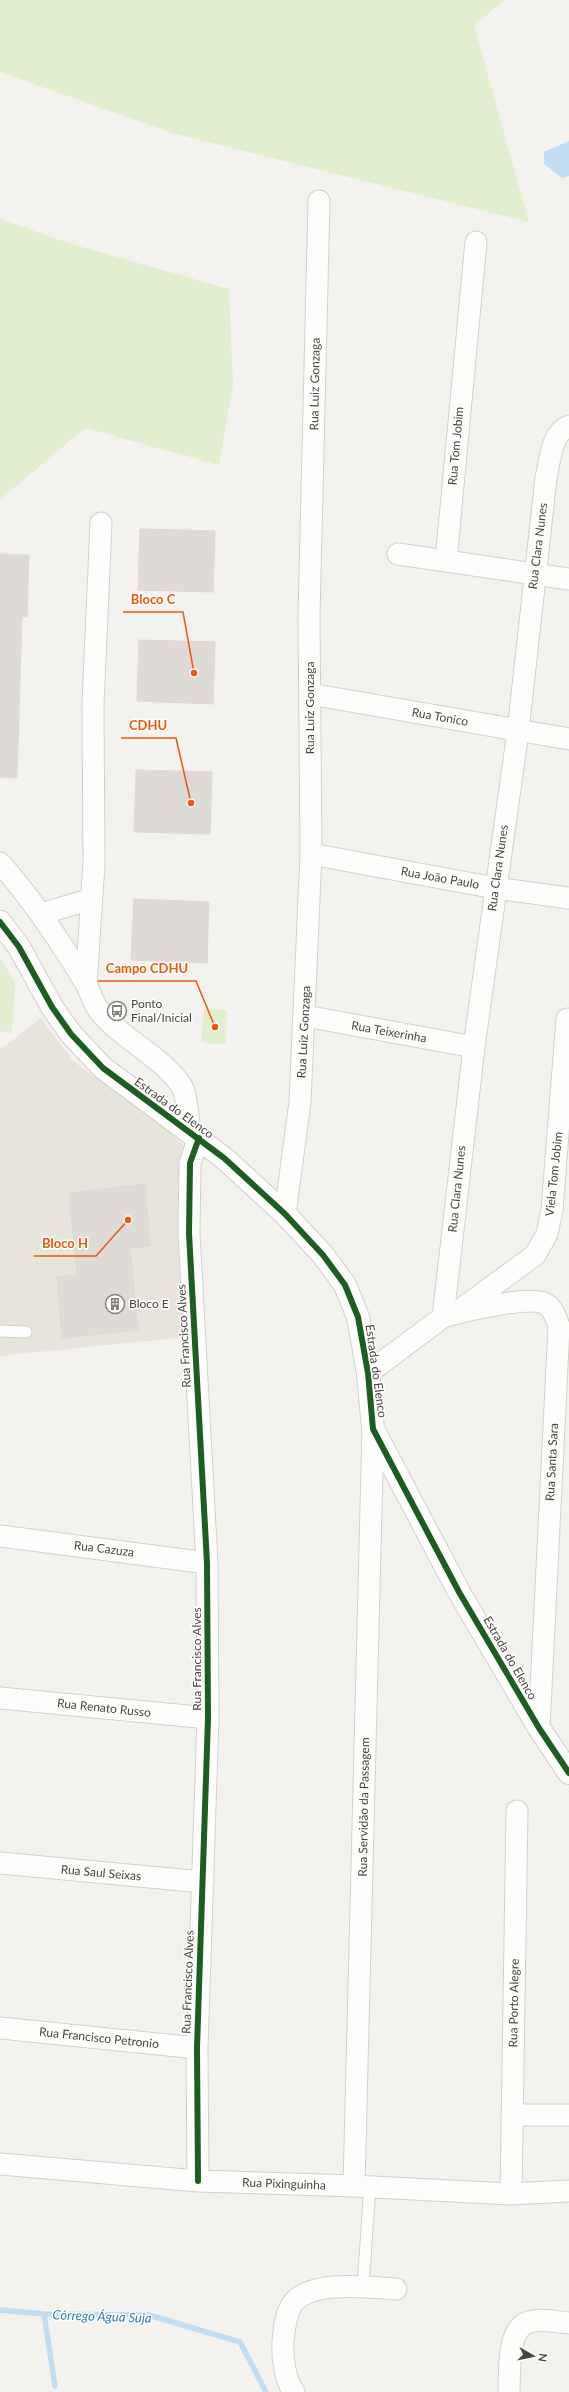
<svg xmlns="http://www.w3.org/2000/svg" width="569" height="2392" viewBox="0 0 569 2392" font-family="Lato,sans-serif">
	<style>
		.residential { fill: #e7e4dc }
		.green { fill: #e1eecf }
		.water { fill: #c0ddf1 }
		.lines { fill: none; stroke-linecap: round; stroke-linejoin: round }
		.stream { stroke: #c0ddf1; stroke-width: 5.5 }
		.building { fill: #dedbd6; stroke: #dcd9d4 }
		.service-casing { stroke: #d2d0cb; stroke-width: 13 }
		.minor-casing { stroke: #d2d0cb; stroke-width: 23 }
		.tertiary-casing { stroke: #d2d0cb; stroke-width: 24 }
		.service { stroke: #fdfdfc; stroke-width: 11 }
		.minor { stroke: #fdfdfc; stroke-width: 21 }
		.tertiary { stroke: #fdfdfc; stroke-width: 22 }
		.cycleway-casing { stroke: #fff; stroke-width: 8 }
		.cycleway { stroke: #1b5e20; stroke-width: 6 }
		.labels { text-anchor: middle; stroke-width: 3; stroke-linejoin: round; paint-order: stroke }
		.street-label { font-size: 12px; fill: #4b4439; stroke: #fff }
		.poi-label { font-size: 12px; fill: #4b4439; stroke: #fff; text-anchor: start }
		.water-label { font-size: 13px; font-style: italic; fill: #2e7ab2; stroke: #fff }
		.leader { fill: none; stroke: #e8590c; stroke-width: 1.5 }
		.callout-dot { fill: #e8590c; stroke: #fff; stroke-width: 1.5 }
		.callout-label { font-size: 13px; text-anchor: middle; font-weight: bold; fill: #e8590c; stroke: #fff; stroke-width: 3; stroke-linejoin: round; paint-order: stroke }
	</style>
	<rect width="100%" height="100%" fill="#f4f2ee"/>
	<path class="residential" d="M41 1018 73 1061 170 1132 186 1148 187 1337 0 1356V1050Z"/>
	<path class="green" d="M0 0H505L474 25 529 222 172 133 0 72Z
		M0 219 72 244 229 289 233 386 219 465 85 428 0 500Z
		M0 958 15 983 12 1033 0 1031Z
		M204 1009 227 1010 226 1044 201 1043Z"/>
	<path class="water" d="M569 141V176L562 178 544 164V152Z"/>
	<g class="lines">
		<path class="stream" d="M0 2310 44 2314 149 2315 240 2342 266 2392
			M44 2314 55 2386"/>
	</g>
	<path class="building" d="M140 529 215 531 213 592 138 590Z
		M0 554 29 555 27 617 22 616 17 778 0 777Z
		M139 640 215 642 213 704 137 701Z
		M136 770 212 772 210 834 134 832Z
		M134 899 209 902 207 963 131 960Z
		M145 1184 150 1246 130 1248 138 1330 62 1338 57 1277 77 1275 69 1193Z"/>
	<g class="lines">
		<defs>
			<path id="service" d="M0 1331 26 1332
				M363 2286 370 2187"/>
			<path id="minor" d="M398 554 569 579
				M446 560 476 242
				M310 694 569 739
				M311 854 495 888 569 898
				M0 863C32 899 60 941 85 982 91 992 92 1002 100 1012 123 1040 160 1055 181 1085 187 1092 188 1121 190 1132
				M41 914 91 899
				M86 984 94 864 93 704 101 523
				M305 1016 474 1047
				M285 1214 300 1102 311 854 309 616 319 201
				M460 1310 535 1255 547 1234 552 1210 567 1019
				M443 1317 474 1047 518 731 546 478C550 461 551 433 569 426
				M368 1373 443 1317C462 1311 528 1296 544 1303 553 1307 556 1318 559 1326L539 1728
				M0 1536 207 1563
				M0 1698 208 1718
				M0 1863 203 1882
				M0 2028 197 2048
				M513 2115H569
				M0 2164 198 2181 354 2186 511 2194 569 2191
				M198 2181 197 2048 208 1718 207 1563 189 1233 190 1163 199 1138
				M354 2186 373 1429
				M511 2194 517 1811
				M294 2392C285 2381 282 2356 283 2342 284 2330 285 2317 291 2306 307 2279 369 2287 396 2289
				M509 2392C510 2374 506 2328 529 2322 541 2318 556 2322 569 2323"/>
			<path id="tertiary" d="M0 922 19 947 52 1007 71 1034 103 1068 224 1158 285 1214 323 1255 345 1285 358 1317 368 1373 373 1429 459 1592 539 1728 569 1773"/>
		</defs>
		<use href="#service" class="service-casing"/>
		<use href="#minor" class="minor-casing"/>
		<use href="#tertiary" class="tertiary-casing"/>
		<use href="#service" class="service"/>
		<use href="#minor" class="minor"/>
		<use href="#tertiary" class="tertiary"/>
		<defs>
			<path id="cycleway" d="M0 922 19 947 52 1007 71 1034 103 1068 224 1158 285 1214 323 1255 345 1285 358 1317 368 1373 373 1429 459 1592 539 1728 569 1773
				M198 2181 197 2048 208 1718 207 1563 189 1233 190 1163 199 1138"/>
		</defs>
		<use href="#cycleway" class="cycleway-casing"/>
		<use href="#cycleway" class="cycleway"/>
	</g>
	<defs>
		<symbol id="bus-ring" viewBox="-11 -11 22 22"><circle r="9.5" fill="#fff" stroke="#868178" stroke-width="1.5"/><path d="M-5-6H5V4H4V6H2V4H-2V6H-4V4H-5ZM-3.5-4V0h7V-4ZM-3.5 1.2v1.5H-2V1.2ZM2 1.2v1.5H3.5V1.2Z" fill="#868178"/></symbol>
		<symbol id="building-ring" viewBox="-11 -11 22 22"><circle r="9.5" fill="#fff" stroke="#868178" stroke-width="1.5"/><path d="M-4-6H4V6H1V3H-1V6H-4ZM-2.5-4.3h1.7v1.8h-1.7ZM.8-4.3h1.7v1.8H.8ZM-2.5-1h1.7V.8h-1.7ZM.8-1h1.7V.8H.8Z" fill="#868178"/></symbol>
	</defs>
	<g fill-rule="evenodd">
		<use href="#bus-ring" x="106" y="1000" width="22" height="22"/>
		<use href="#building-ring" x="104" y="1293" width="22" height="22"/>
	</g>
	<g class="labels">
		<g class="street-label">
			<text transform="translate(315 384) rotate(-89)" y="4">Rua Luiz Gonzaga</text>
			<text transform="translate(456 446) rotate(-85)" y="4">Rua Tom Jobim</text>
			<text transform="translate(538 546) rotate(-83)" y="4">Rua Clara Nunes</text>
			<text transform="translate(310 708) rotate(-90)" y="4">Rua Luiz Gonzaga</text>
			<text transform="translate(440 717) rotate(10)" y="4">Rua Tonico</text>
			<text transform="translate(498 868) rotate(-82)" y="4">Rua Clara Nunes</text>
			<text transform="translate(440 878) rotate(10)" y="4">Rua João Paulo</text>
			<text transform="translate(304 1032) rotate(-87)" y="4">Rua Luiz Gonzaga</text>
			<text transform="translate(389 1032) rotate(10)" y="4">Rua Teixerinha</text>
			<text transform="translate(174 1108) rotate(36)" y="4">Estrada do Elenco</text>
			<text transform="translate(554 1174) rotate(-84)" y="4">Viela Tom Jobim</text>
			<text transform="translate(457 1189) rotate(-84)" y="4">Rua Clara Nunes</text>
			<text transform="translate(184 1336) rotate(-93)" y="4">Rua Francisco Alves</text>
			<text transform="translate(376 1371) rotate(82)" y="4">Estrada do Elenco</text>
			<text transform="translate(552 1462) rotate(-87)" y="4">Rua Santa Sara</text>
			<text transform="translate(104 1549) rotate(7)" y="4">Rua Cazuza</text>
			<text transform="translate(510 1658) rotate(60)" y="4">Estrada do Elenco</text>
			<text transform="translate(197 1659) rotate(-90)" y="4">Rua Francisco Alves</text>
			<text transform="translate(104 1708) rotate(6)" y="4">Rua Renato Russo</text>
			<text transform="translate(364 1807) rotate(-89)" y="4">Rua Servidão da Passagem</text>
			<text transform="translate(101 1873) rotate(5)" y="4">Rua Saul Seixas</text>
			<text transform="translate(188 1982) rotate(-88)" y="4">Rua Francisco Alves</text>
			<text transform="translate(514 2003) rotate(-89)" y="4">Rua Porto Alegre</text>
			<text transform="translate(99 2038) rotate(6)" y="4">Rua Francisco Petronio</text>
			<text transform="translate(284 2184) rotate(2)" y="4">Rua Pixinguinha</text>
		</g>
		<g class="poi-label">
			<text x="131" y="1008">Ponto<tspan x="131" dy="14">Final/Inicial</tspan></text>
			<text x="129" y="1308">Bloco E</text>
		</g>
		<g class="water-label">
			<text transform="translate(102 2316) rotate(2)" y="5">Córrego Água Suja</text>
		</g>
	</g>
	<path class="leader" d="M194 673L183 612H123M191 803L176 738H121M215 1027L196 981H98M128 1220L96 1256H34"/>
	<g class="callout-dot">
		<circle cx="194" cy="673" r="4"/>
		<circle cx="191" cy="803" r="4"/>
		<circle cx="215" cy="1027" r="4"/>
		<circle cx="128" cy="1220" r="4"/>
	</g>
	<g class="callout-label">
		<text x="153" y="604">Bloco C</text>
		<text x="148" y="730">CDHU</text>
		<text x="147" y="973">Campo CDHU</text>
		<text x="65" y="1248">Bloco H</text>
	</g>
	<g transform="translate(533 2356) rotate(99)" stroke="#ffffff" stroke-width="3" paint-order="stroke">
	<path d="M0-3L7 15L0 10L-7 15Z" fill="#4b4439"/>
	<text y="-6" font-size="11" font-weight="bold" text-anchor="middle" fill="#4b4439">N</text>
	</g>
</svg>
